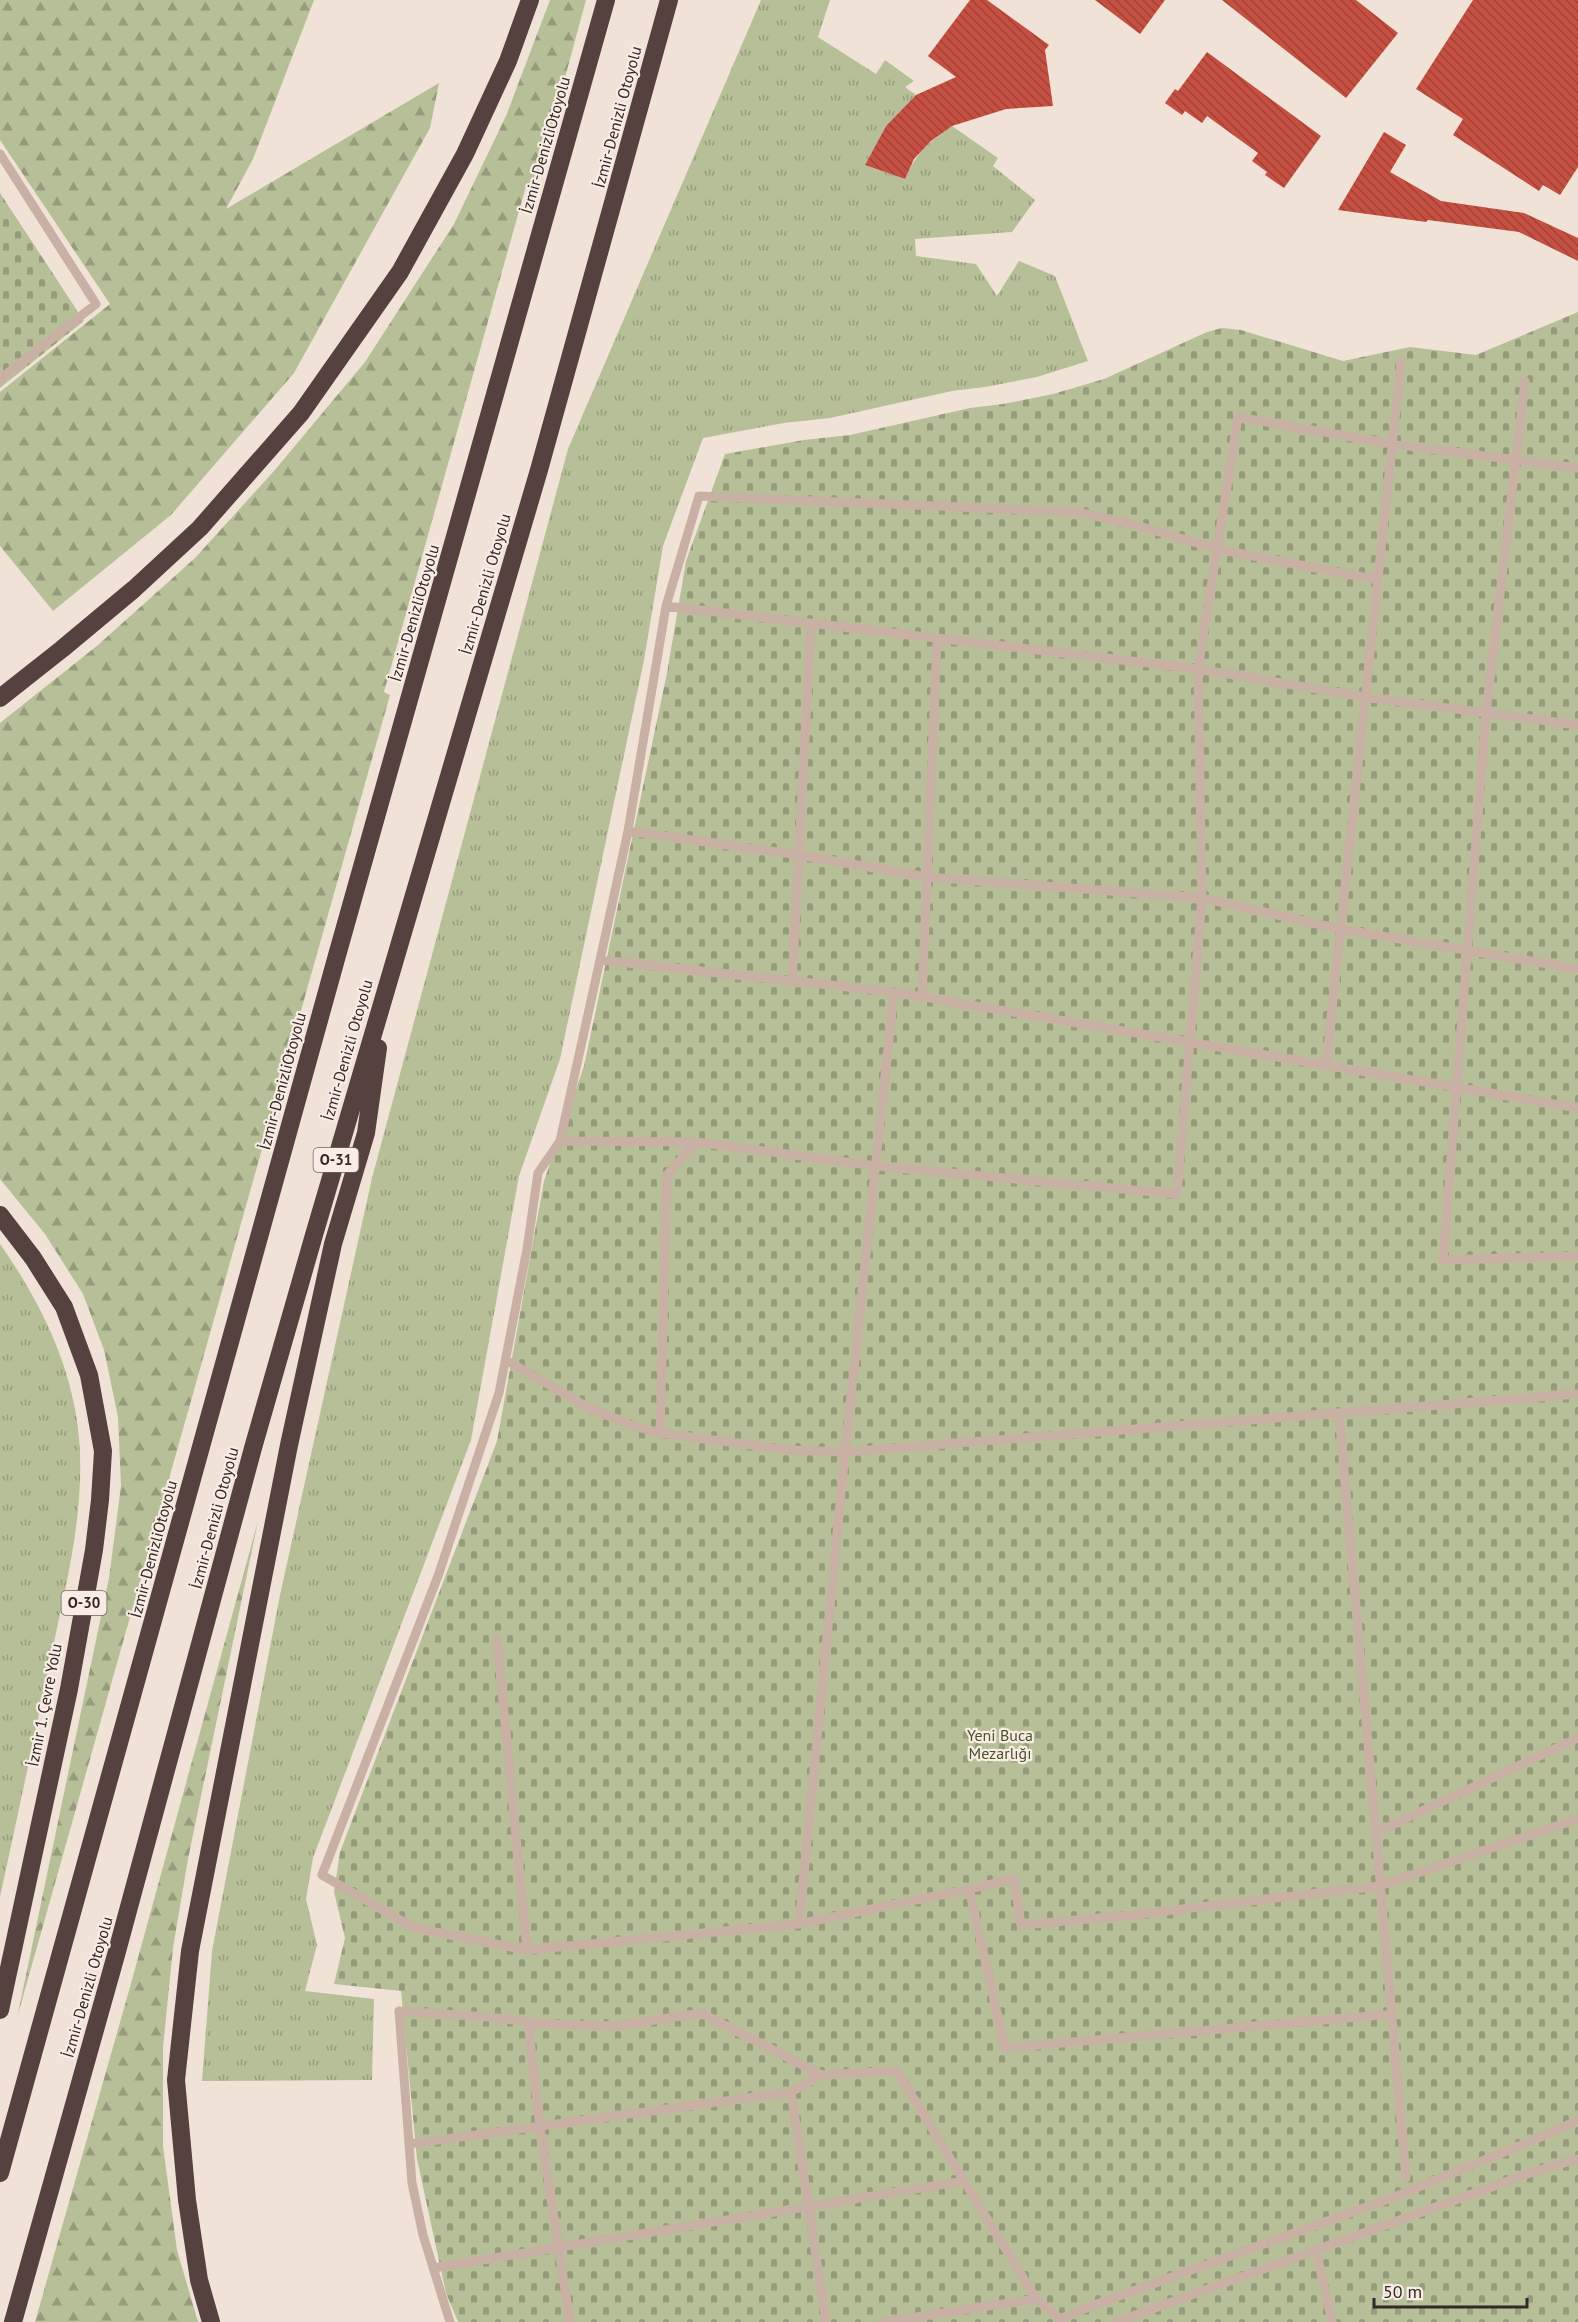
<svg xmlns="http://www.w3.org/2000/svg" width="1578" height="2322" viewBox="0 0 1578 2322" font-family="'PT Sans',sans-serif">
	<style>
		.grass { fill: url(#grass-tufts) }
		.forest { fill: url(#forest-firs) }
		.cemetery { fill: url(#cemetery-stones) }
		.building { fill: url(#building-back-hatch) }
		.lines { fill: none; stroke-linecap: round; stroke-linejoin: round }
		.service { stroke: #c8b0a4; stroke-width: 9 }
		.motorway { stroke: #55413d; stroke-width: 18 }
		.labels { text-anchor: middle; stroke-width: 4.5; stroke-linejoin: round; paint-order: stroke }
		.shield { fill: #f9ece4; stroke: #6f635f; stroke-width: 1.5 }
		.shield-label { font-size: 15px; font-weight: bold; fill: #342826 }
		.street-label { font-size: 16px; fill: #342826; stroke: #f9ece4 }
		.park-label { font-size: 16px; fill: #49522a; stroke: #f9ece4 }
	</style>
	<defs>
		<pattern id="grass-tufts" width="24" height="20" patternUnits="userSpaceOnUse" patternTransform="scale(1.5)"><rect width="24" height="20" fill="#b7bf98"/><path d="M3 7l-1-3M5 7V3M7 7l1-3M15 17l-1-3M17 17v-4M19 17l1-3" fill="none" stroke="#969b7c"/></pattern>
		<pattern id="forest-firs" width="22" height="20" patternUnits="userSpaceOnUse" patternTransform="scale(1.5)"><rect width="22" height="20" fill="#b7bf98"/><path d="M5 1l3.5 6h-7zM16 11l3.5 6h-7z" fill="#969b7c"/></pattern>
		<pattern id="cemetery-stones" width="16" height="16" patternUnits="userSpaceOnUse" patternTransform="scale(1.5)"><rect width="16" height="16" fill="#b7bf98"/><path d="M2 7V4a2 2 0 0 1 4 0v3zM10 15v-3a2 2 0 0 1 4 0v3z" fill="#969b7c"/></pattern>
		<pattern id="building-back-hatch" width="6" height="6" patternUnits="userSpaceOnUse" patternTransform="scale(1.5)"><rect width="6" height="6" fill="#c54f41"/><path d="M-1 5l2 2M0 0l6 6M5-1l2 2" fill="none" stroke="#a14236"/></pattern>
	</defs>
	<rect width="100%" height="100%" fill="#f1e2d8"/>
	<path class="grass" d="M761 0H830L818 37 876 74 885 60 914 81 905 87 916 95 886 126 865 165 905 179C916 153 929 142 952 126L998 158 993 166 1035 200 1012 232 915 239 916 256 976 264 997 296 1019 261 1055 276 1088 361 1037 377 985 387 952 391 830 418 784 423 703 438 663 546 644 660 560 1059 519 1176 471 1440 313 1858 306 1899 317 1945 305 1991 374 1999 372 2080 202 2081 212 1951 280 1595 372 1178 568 449Z
		M0 1244C35 1294 64 1349 75 1409 91 1493 67 1579 50 1661 34 1740 17 1818 0 1897Z"/>
	<path class="forest" d="M0 0H314L253 159 226 209 439 83 430 128 294 373 171 515 53 611 0 546V392L110 304 0 140Z
		M550 0H586L535 188 526 186 384 692 390 695 17 2018 109 1578 121 1486 118 1417 104 1350 83 1294 45 1234 0 1179V723L98 645 195 558 274 471 365 362 454 224 506 116Z
		M258 1521 188 1859 173 1948 163 2048V2146L177 2250 198 2322H35L130 1987Z"/>
	<path class="cemetery" d="M0 193 84 321 0 388Z
		M1578 312V2322H458L446 2293 417 2159 401 1991 334 1984 345 1938 334 1892 340 1852 497 1441 544 1181 584 1066 667 673 686 561 725 454 804 440 850 435 970 408 1003 404 1053 394 1104 379 1207 332 1222 328 1241 330 1343 361 1410 347 1476 355Z"/>
	<path class="building" d="M970 0H987L1049 45 1045 50 1053 106 1006 109 952 126 931 141 914 159 905 179 865 165 886 126 916 95 956 77 928 56Z
		M1095 0H1165L1140 34Z
		M1222 0H1356L1398 33 1346 98Z
		M1473 0H1578V167L1560 195 1543 185 1539 191 1453 135 1463 119 1416 89Z
		M1207 52 1321 136 1284 188 1265 175 1267 172 1252 161 1258 153 1207 116 1202 123 1185 111 1182 115 1165 103 1175 89 1178 91Z
		M1384 132 1406 145 1390 172 1441 201 1524 213 1578 238V261L1519 232 1428 220 1426 222 1338 210Z"/>
	<g class="lines">
		<path class="service" d="M0 154 96 304 0 379
			M1525 381 1486 713 1443 1260 1578 1256
			M666 606 1198 669 1365 697 1578 725
			M628 831 799 855 927 877 1202 898 1340 929 1578 969
			M600 960 628 831 666 606 699 496 1077 512 1132 524 1217 549 1378 580
			M792 983 811 624
			M922 997 937 639
			M1326 1065 1401 362
			M560 1141 600 960 894 992
			M506 1360 589 1408 634 1426 660 1433 789 1450 845 1452 1578 1394
			M1339 1413 1406 2178
			M660 1433 667 1175 696 1142 876 1166 1177 1194 1202 898 1198 669 1238 417 1392 444 1578 468
			M497 1639 527 1950 799 1924 969 1889
			M1375 1833 1578 1738
			M799 1924 845 1452 894 992 1578 1108
			M527 1950 414 1928 322 1875 438 1576 499 1393 527 1249 538 1173 560 1141 696 1142
			M1393 2014 1005 2048 969 1889 1014 1879 1021 1925 1132 1915 1379 1886 1578 1819
			M528 2022 540 2127 570 2322
			M791 2092 826 2322
			M409 2144 791 2092 822 2075
			M1316 2250 1332 2322
			M433 2268 964 2181
			M450 2322 423 2235 412 2183 399 2011 488 2017 546 2024 616 2026 701 2013 822 2075 897 2071 1036 2299 1060 2319
			M883 2322 1036 2299
			M1061 2322 1060 2319 1086 2308 1394 2197 1553 2132 1578 2120
			M1116 2322 1536 2171 1578 2159"/>
		<path class="motorway" d="M0 698 62 649 134 589 200 528 301 413 400 272 465 154 508 61 530 0
			M0 1215 33 1258 64 1307 89 1375 103 1451 100 1500 94 1550 69 1689 0 2010
			M0 2173 336 959 606 0
			M13 2322 116 1955 253 1448 314 1235 539 470 669 0
			M211 2322 199 2280 187 2200 176 2080 190 1951 289 1445 333 1244 366 1133 378 1048"/>
	</g>
	<g class="labels">
		<g class="shield">
			<rect x="313.5" y="1148" width="45" height="24" rx="4.5"/>
			<rect x="61.5" y="1591" width="45" height="24" rx="4.5"/>
		</g>
		<g class="shield-label">
			<text x="336" y="1165">O-31</text>
			<text x="84" y="1608">O-30</text>
		</g>
		<g class="street-label">
			<text transform="translate(617 117) rotate(-75)" y="6">İzmir-Denizli Otoyolu</text>
			<text transform="translate(545 145) rotate(-74)" y="6">İzmir-DenizliOtoyolu</text>
			<text transform="translate(485 584) rotate(-74)" y="6">İzmir-Denizli Otoyolu</text>
			<text transform="translate(414 613) rotate(-74)" y="6">İzmir-DenizliOtoyolu</text>
			<text transform="translate(347 1050) rotate(-74)" y="6">İzmir-Denizli Otoyolu</text>
			<text transform="translate(282 1081) rotate(-75)" y="6">İzmir-DenizliOtoyolu</text>
			<text transform="translate(214 1518) rotate(-75)" y="6">İzmir-Denizli Otoyolu</text>
			<text transform="translate(153 1549) rotate(-75)" y="6">İzmir-DenizliOtoyolu</text>
			<text transform="translate(44 1705) rotate(-79)" y="6">İzmir 1. Çevre Yolu</text>
			<text transform="translate(87 1987) rotate(-74)" y="6">İzmir-Denizli Otoyolu</text>
		</g>
		<g class="park-label">
			<text x="1000" y="1741">Yeni Buca<tspan x="1000" dy="18">Mezarlığı</tspan></text>
		</g>
	</g>
	<path d="M1374 2298v9h153v-9" fill="none" stroke="#342826" stroke-width="3"/>
	<text x="1383" y="2298" font-size="18" fill="#342826" stroke="#f9ece4" stroke-width="4.5" paint-order="stroke">50 m</text>
</svg>
